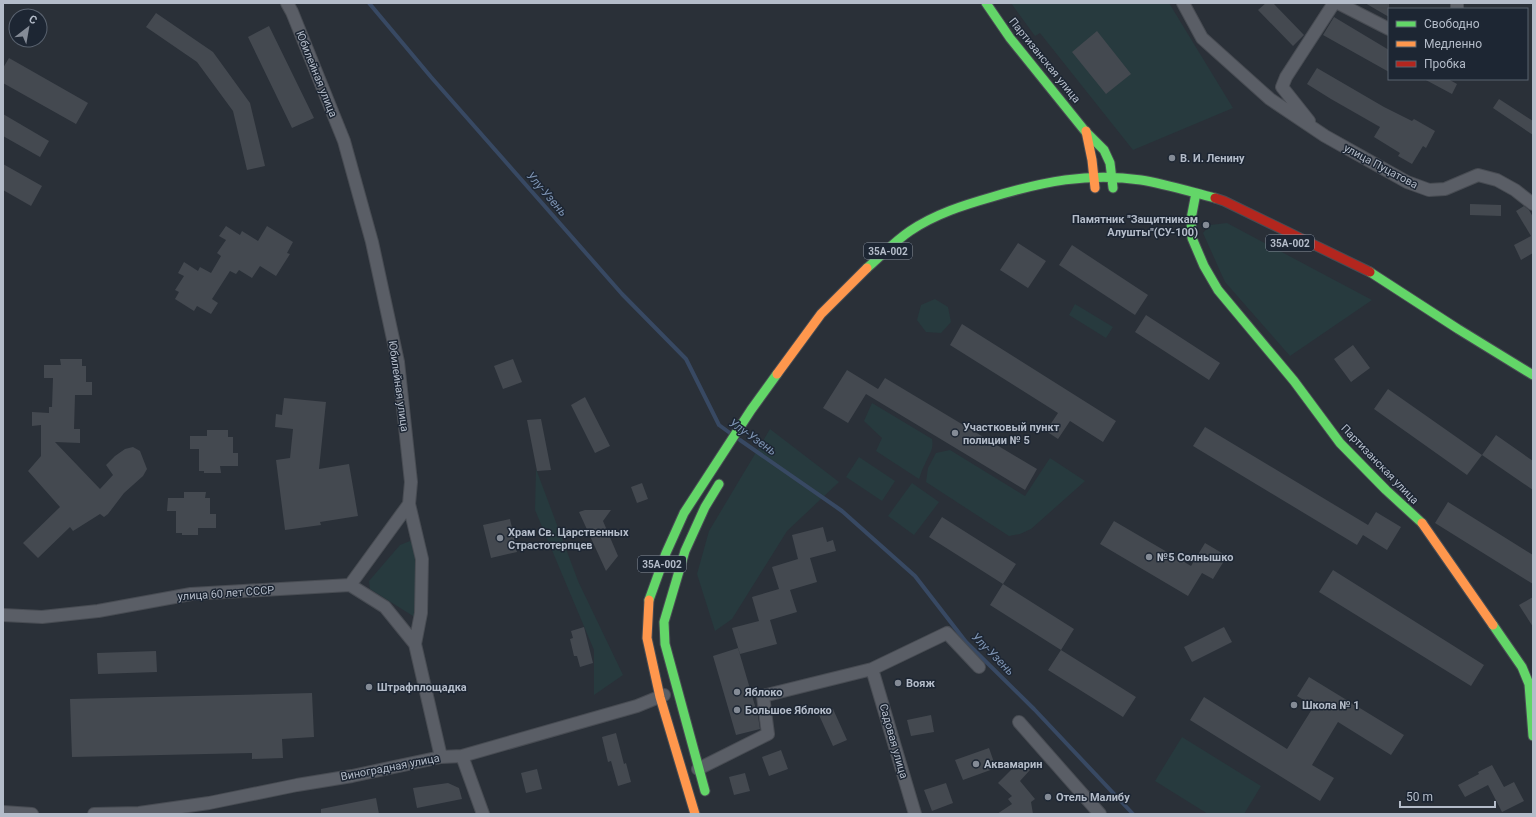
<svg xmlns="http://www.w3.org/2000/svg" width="1536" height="817" viewBox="0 0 1536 817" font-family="Roboto,sans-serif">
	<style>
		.green { fill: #273a3e }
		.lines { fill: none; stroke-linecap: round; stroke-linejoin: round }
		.stream { stroke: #384963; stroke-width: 4 }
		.building { fill: #444950 }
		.street-casing { stroke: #484c53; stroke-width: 14 }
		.fast-casing { stroke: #484c53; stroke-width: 11 }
		.slow-casing { stroke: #484c53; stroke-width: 11 }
		.jam-casing { stroke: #484c53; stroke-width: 11 }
		.street { stroke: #5a5e66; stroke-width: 12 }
		.fast { stroke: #63d668; stroke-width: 9 }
		.slow { stroke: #ff974d; stroke-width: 9 }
		.jam { stroke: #b3261e; stroke-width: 9 }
		.poi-dot { fill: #848b96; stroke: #1d2633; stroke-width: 1.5 }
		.labels { text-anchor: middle; stroke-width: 3; stroke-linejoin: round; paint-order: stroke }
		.shield { fill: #1d2633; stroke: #878f9c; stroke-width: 1 }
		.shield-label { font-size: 10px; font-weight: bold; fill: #b4bcc9 }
		.street-label { font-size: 11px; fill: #b4bcc9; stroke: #1d2633 }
		.poi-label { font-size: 11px; font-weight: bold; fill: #b4bcc9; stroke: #1d2633; text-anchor: start }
		.water-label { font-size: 12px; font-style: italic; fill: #7c92b1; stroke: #1d2633 }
	</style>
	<rect width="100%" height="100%" fill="#2a3038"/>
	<path class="green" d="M1011 3H1169L1233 108 1133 150 1040 33 1035 36Z
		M1227 223 1372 300 1290 356 1225 282 1203 233 1210 225Z
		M935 299 948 307 951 322 941 333 926 332 917 320 921 305Z
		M1075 304 1113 327 1106 338 1069 315Z
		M872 403 932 439C934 450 929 454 925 464 922 469 921 474 919 479L876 451 882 438 864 421Z
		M770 429 839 482 787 531 732 619 715 631 697 574 709 531Z
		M950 450 1025 496 1050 458 1085 481 1031 529 1020 534 1009 536 926 482 928 468 936 453Z
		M859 457 895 481 882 501 846 477Z
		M536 469 578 581 623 675 594 695V650L535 510Z
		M912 483 939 502 914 535 888 516Z
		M410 541C422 557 418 597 417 617L413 616 370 589 369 581 400 545Z
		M1182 737 1261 786 1244 814H1208L1155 781Z"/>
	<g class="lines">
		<path class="stream" d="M369 3 431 77 622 294 686 359 719 425 730 433
			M740 440 842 511 915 576 966 642 1034 709 1133 814"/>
	</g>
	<path class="building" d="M1266 3H1273L1304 35 1293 46 1258 10Z
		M1365 3H1389V17Z
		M156 13 213 52 250 103 265 166 247 170 233 111 197 62 146 27Z
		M1334 17 1389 50V72L1323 35Z
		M269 26 314 118 292 128 248 37Z
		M1097 31 1131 74 1106 94 1072 52Z
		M9 58 88 103 76 124 3 83V68Z
		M1317 68 1384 107 1412 121 1414 119 1435 131 1426 148 1423 146 1412 164 1398 156 1400 153 1374 137 1380 127 1331 99 1307 84Z
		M1424 79H1448L1457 84 1452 94Z
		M1499 99 1533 121V135L1493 108Z
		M3 114 49 141 40 157 3 136Z
		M3 164 42 186 31 206 3 190Z
		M1470 204 1501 205V216L1470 215Z
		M1524 206 1529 210 1533 217V253L1521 260 1514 245 1531 236 1516 211Z
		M226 226 240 235 242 231 258 241 267 226 293 242 287 253 290 254 276 276 260 266 252 278 239 270 236 274 230 271 212 299 218 303 211 314 197 306 194 311 175 299 179 292 175 290 184 276 178 273 184 262 198 271 200 267 211 273 221 256 217 253 226 240 219 236Z
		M1018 243 1046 261 1028 288 1000 270Z
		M1072 245 1148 295 1135 315 1059 265Z
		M1146 315 1220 363 1209 380 1135 332Z
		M962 324 1116 421 1103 442 1070 421 1058 439 1046 431 1058 413 950 345Z
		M1353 345 1370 368 1351 382 1334 359Z
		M60 359H82V366H86V382H92V395H75L74 429H80V443L55 442 100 489 113 475 106 465 115 456 125 449 133 447 140 451 147 469 143 476 124 493 108 514 104 517 100 514 73 531 70 527 38 558 23 543 60 507 28 471 41 456V425L32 426V412L49 413V407H52L53 378H44V365H61Z
		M513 359 522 382 503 389 494 366Z
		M847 370 878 389 885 378 1037 469 1025 490 866 394 848 423 823 408Z
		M1388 389 1482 455 1467 475 1374 409Z
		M585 397 610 446 595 453 571 405Z
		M284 398 326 402 319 469 349 464 358 516 320 522 321 525 285 530 276 460 290 458 293 429 275 427 276 414 282 415Z
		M541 419 551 470 537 471 527 420Z
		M1205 427 1368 525 1376 512 1401 527 1387 550 1363 535 1357 545 1193 446Z
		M207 430H228V437H233V453H238V466H220L221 473H204V471H199V449H190V436H207Z
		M1496 435 1533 461V490L1482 455Z
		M642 483 648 499 637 503 631 487Z
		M184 492H206L205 498H210V514H216V528H198V535H182V533H176V511H167L168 498H184Z
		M1448 502 1533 555V584L1435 523Z
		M585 510H611L603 521 618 556 606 571 579 512Z
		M942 517 1016 564 1003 584 929 537Z
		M510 519 517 552 491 558 483 525Z
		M1114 521 1191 566 1205 543 1227 556 1213 579 1202 573 1188 596 1100 544Z
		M823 527 827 542 833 540 836 551 810 558 817 582 790 590 797 612 770 620 777 644 740 654 732 628 759 621 752 597 779 589 772 567 798 559 792 535Z
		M1333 570 1484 665 1471 686 1319 592Z
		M1003 584 1074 629 1061 650 990 605Z
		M1533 597V627L1519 605Z
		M584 627 593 663 580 667 577 656H574L570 639 573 638 571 631Z
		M1224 627 1232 642 1192 662 1184 647Z
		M738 648 758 716 760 729 736 735 713 656Z
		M1061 650 1136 697 1123 717 1048 670Z
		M156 651 157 672 98 674 97 653Z
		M1309 677 1404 735 1391 755 1338 722 1312 765 1334 778 1320 801 1190 720 1204 697 1287 749 1314 706 1297 696Z
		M312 693 314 737 282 739 283 758 252 759V753L72 757 70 699Z
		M833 709 847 740 833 746 819 715Z
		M931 715 934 732 911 736 907 720Z
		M616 733 624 764 626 763 631 782 618 786 611 761 608 762 602 737Z
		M989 748 996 768 963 780 955 760Z
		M781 750 788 769 769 776 762 757Z
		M1020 761 1030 770 1020 781 1035 799 1031 802 1033 814H997L1012 804 1008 799 1012 796 998 783Z
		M1492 765 1504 787 1514 782 1524 801 1502 812 1488 785 1465 797 1458 785 1479 774 1478 772Z
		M537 769 542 789 526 793 521 773Z
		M745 773 750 791 734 795 729 777Z
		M448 783 459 788 462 799 417 808 413 788Z
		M946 783 953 803 932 811 924 790Z
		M376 798 379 814H321V809Z"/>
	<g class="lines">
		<defs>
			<path id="street" d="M287 3 292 12 344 141 372 242 398 362 411 482 409 504 422 559 421 613 415 644 441 757
				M1183 3 1202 38 1270 99 1325 136 1407 182 1429 190 1445 189 1478 175 1497 180 1515 190 1533 204
				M1338 3 1389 29
				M1457 3V9
				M1309 121 1282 87 1286 77 1334 3
				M350 585 385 607 415 644
				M3 615 42 617 98 611 191 594 350 585 409 504
				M872 669 915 814
				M1019 722 1100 814
				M462 756 483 814
				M698 769 768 734 763 696 872 669 947 633 979 667
				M3 812 32 814
				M94 814 139 813 209 803 297 785 352 776 441 757 462 756 637 706 664 695"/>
			<path id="fast" d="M986 3 1010 38 1085 131 1104 150 1110 163 1113 188
				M1196 193 1191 219 1192 238 1204 266 1218 290 1294 381 1340 443 1386 490 1422 523
				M867 268C881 256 895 241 910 231 935 214 964 205 992 197 1042 182 1088 172 1141 180 1166 184 1191 192 1215 198
				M1370 272 1458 329 1533 375
				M649 600 666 553 684 513 751 410 777 374
				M1493 625 1522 667 1529 684 1533 736
				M705 791 665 644 664 622 685 551 705 507 719 484"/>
			<path id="slow" d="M1086 131 1092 160 1095 188
				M777 374 821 314 867 268
				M1422 523 1493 625
				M649 600 647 638 660 697 695 814"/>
			<path id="jam" d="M1215 198 1224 201 1370 272"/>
		</defs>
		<use href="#street" class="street-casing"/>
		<use href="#fast" class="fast-casing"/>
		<use href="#slow" class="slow-casing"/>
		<use href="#jam" class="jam-casing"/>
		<use href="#street" class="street"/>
		<use href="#fast" class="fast"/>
		<use href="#slow" class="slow"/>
		<use href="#jam" class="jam"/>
	</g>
	<g class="poi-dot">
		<circle cx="1172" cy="158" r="4"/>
		<circle cx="1206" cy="225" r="4"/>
		<circle cx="955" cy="433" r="4"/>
		<circle cx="500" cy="538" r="4"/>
		<circle cx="1149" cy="557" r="4"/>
		<circle cx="898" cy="683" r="4"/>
		<circle cx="369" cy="687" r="4"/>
		<circle cx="737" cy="692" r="4"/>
		<circle cx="1294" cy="705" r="4"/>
		<circle cx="737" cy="710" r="4"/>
		<circle cx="976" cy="764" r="4"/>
		<circle cx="1048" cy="797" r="4"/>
	</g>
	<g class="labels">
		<g class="shield">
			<rect x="1266" y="235" width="48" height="16" rx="3"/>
			<rect x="864" y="243" width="48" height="16" rx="3"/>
			<rect x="638" y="556" width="48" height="16" rx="3"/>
		</g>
		<g class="shield-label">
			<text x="1290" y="247">35А-002</text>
			<text x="888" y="255">35А-002</text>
			<text x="662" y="568">35А-002</text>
		</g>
		<g class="street-label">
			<text transform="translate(1045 60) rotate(51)" y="4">Партизанская улица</text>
			<text transform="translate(317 74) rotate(68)" y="4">Юбилейная улица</text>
			<text transform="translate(1381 166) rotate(28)" y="4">улица Пуцатова</text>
			<text transform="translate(399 386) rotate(82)" y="4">Юбилейная улица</text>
			<text transform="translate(1380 464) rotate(46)" y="4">Партизанская улица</text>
			<text transform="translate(226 593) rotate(-4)" y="4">улица 60 лет СССР</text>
			<text transform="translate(894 741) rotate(74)" y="4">Садовая улица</text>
			<text transform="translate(390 767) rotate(-11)" y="4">Виноградная улица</text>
		</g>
		<g class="poi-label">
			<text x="1180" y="162">В. И. Ленину</text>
			<text x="1198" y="223" text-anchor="end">Памятник "Защитникам<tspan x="1198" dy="13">Алушты"(СУ-100)</tspan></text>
			<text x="963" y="431">Участковый пункт<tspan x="963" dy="13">полиции № 5</tspan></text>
			<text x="508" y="536">Храм Св. Царственных<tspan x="508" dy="13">Страстотерпцев</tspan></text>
			<text x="1157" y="561">№5 Солнышко</text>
			<text x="906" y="687">Вояж</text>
			<text x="377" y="691">Штрафплощадка</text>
			<text x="745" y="696">Яблоко</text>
			<text x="1302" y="709">Школа № 1</text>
			<text x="745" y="714">Большое Яблоко</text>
			<text x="984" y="768">Аквамарин</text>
			<text x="1056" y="801">Отель Малибу</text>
		</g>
		<g class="water-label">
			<text transform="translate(547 194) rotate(49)" y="4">Улу-Узень</text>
			<text transform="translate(753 437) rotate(35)" y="4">Улу-Узень</text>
			<text transform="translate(993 654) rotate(45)" y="4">Улу-Узень</text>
		</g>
	</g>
	<rect width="1536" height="817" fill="none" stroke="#b4bcc9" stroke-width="8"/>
	<rect x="1388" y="8" width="140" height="72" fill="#1d2633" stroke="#59626f"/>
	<rect x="1396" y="21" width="20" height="6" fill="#63d668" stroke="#59626f"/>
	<text x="1424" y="28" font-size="12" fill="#b4bcc9">Свободно</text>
	<rect x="1396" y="41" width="20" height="6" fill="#ff974d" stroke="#59626f"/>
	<text x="1424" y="48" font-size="12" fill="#b4bcc9">Медленно</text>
	<rect x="1396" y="61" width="20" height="6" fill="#b3261e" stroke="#59626f"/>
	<text x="1424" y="68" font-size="12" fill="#b4bcc9">Пробка</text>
	<g transform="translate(28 28) rotate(31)"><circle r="19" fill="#1d2633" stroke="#59626f"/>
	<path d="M0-3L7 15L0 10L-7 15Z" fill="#848b96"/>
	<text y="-6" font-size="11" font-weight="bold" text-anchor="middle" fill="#b4bcc9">С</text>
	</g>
	<path d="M1400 801v6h95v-6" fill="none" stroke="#b4bcc9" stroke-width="2"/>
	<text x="1406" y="801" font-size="12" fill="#b4bcc9" stroke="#1d2633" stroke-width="3" paint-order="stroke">50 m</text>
</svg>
